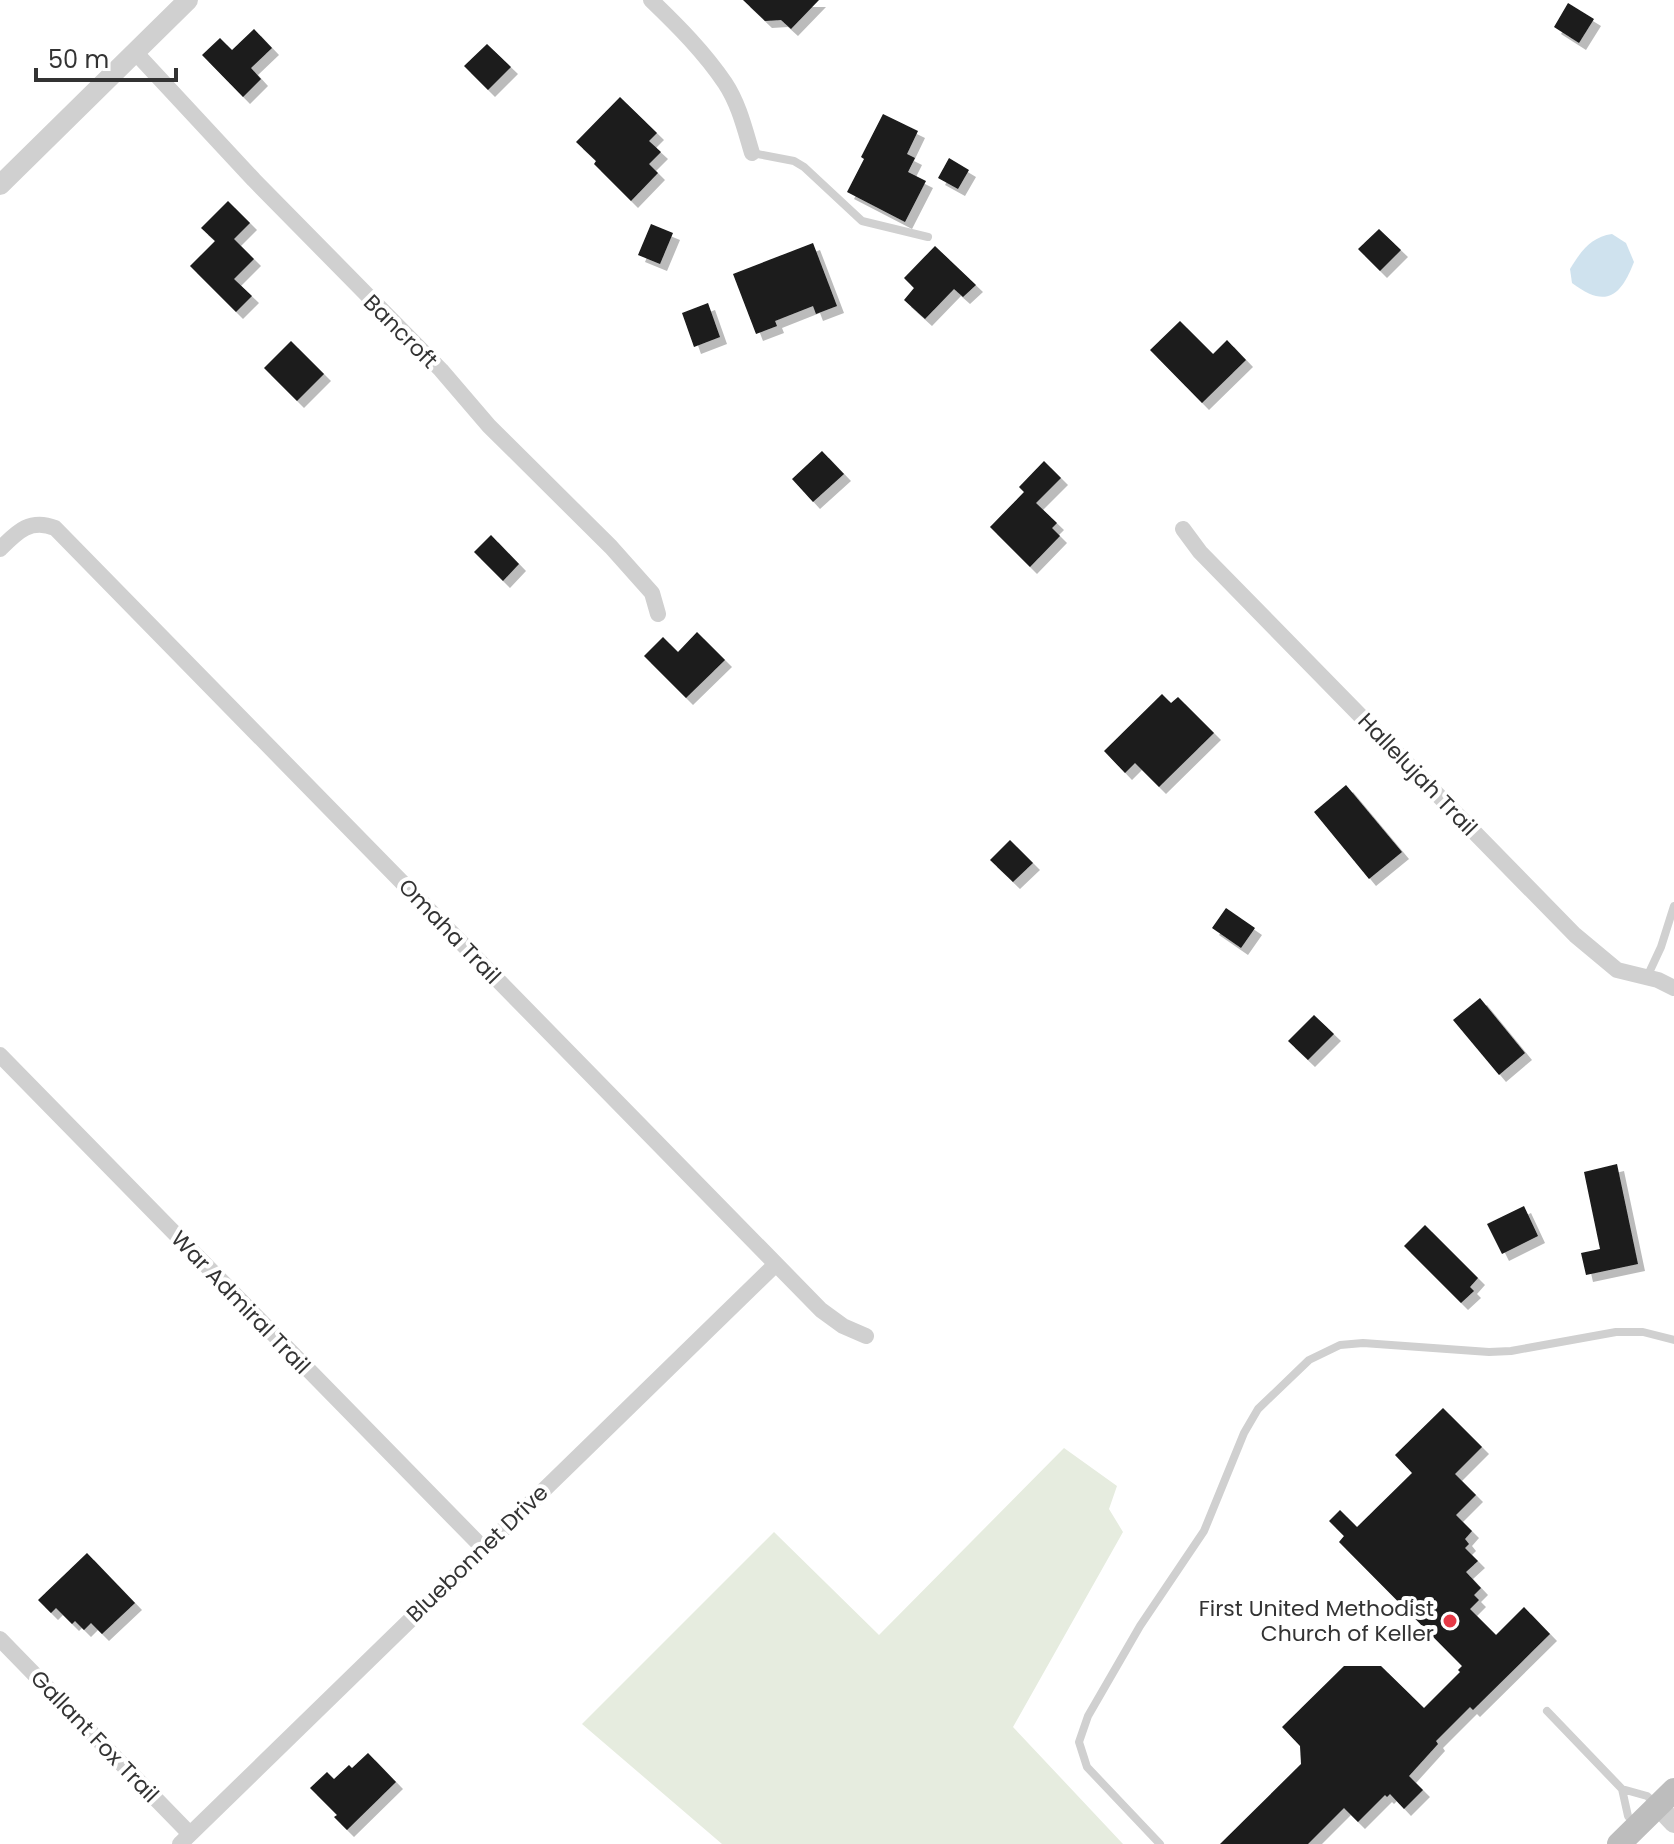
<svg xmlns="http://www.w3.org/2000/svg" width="1674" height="1844" viewBox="0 0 1674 1844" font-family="Poppins,sans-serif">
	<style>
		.green { fill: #e6ecdf }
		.water { fill: #cfe2ee }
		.building { fill: #1a1a1a; filter: url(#shadow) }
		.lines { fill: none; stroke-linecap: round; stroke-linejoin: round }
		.service { stroke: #d0d0d0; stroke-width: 8 }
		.minor { stroke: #d0d0d0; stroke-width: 16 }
		.tertiary { stroke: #d0d0d0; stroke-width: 20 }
		.secondary { stroke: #bdbdbd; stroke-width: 24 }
		.poi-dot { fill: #e63946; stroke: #fff; stroke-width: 3 }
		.labels { text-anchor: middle; stroke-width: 8; stroke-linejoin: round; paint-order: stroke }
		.street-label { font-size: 22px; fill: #333; stroke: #fff }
		.poi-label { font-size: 22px; fill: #333; stroke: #fff; text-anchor: end }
	</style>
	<defs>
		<filter id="shadow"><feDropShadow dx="7" dy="7" stdDeviation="0" flood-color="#0004"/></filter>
	</defs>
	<rect width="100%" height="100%" fill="#fff"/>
	<path class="green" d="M1064 1448 1117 1486 1109 1509 1123 1532 1013 1727 1123 1844H722L582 1724 774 1532 879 1635Z"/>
	<path class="water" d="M1612 234 1626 243 1634 262C1620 298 1605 308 1572 283L1570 269C1581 251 1591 237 1612 234Z"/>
	<path class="building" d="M743 0H819L791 29 781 20 765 21Z
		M1568 3 1594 19 1579 43 1554 27Z
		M254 29 272 48 251 68 261 79 243 97 202 55 220 38 232 50Z
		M487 44 511 67 488 90 464 66Z
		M620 97 657 133 649 141 661 152 649 164 658 173 631 201 594 164 596 161 576 142Z
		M883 114 918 131 907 154 915 158 908 172 926 181 905 222 847 192 864 159 861 157Z
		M949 158 969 170 958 189 938 178Z
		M228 201 250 223 234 239 254 259 234 279 252 296 236 312 190 266 215 241 201 228Z
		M651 224 673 233 660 264 638 255Z
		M1379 229 1401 250 1380 271 1358 249Z
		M813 243 837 306 816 314 813 306 775 321 777 326 756 334 733 274Z
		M935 246 976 285 963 297 954 289 925 319 904 300 914 288 904 278Z
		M708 303 720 337 694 347 682 313Z
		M1180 321 1213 354 1227 340 1246 360 1202 403 1150 350Z
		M291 341 324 374 297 401 264 368Z
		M822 451 844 474 813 502 792 479Z
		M1044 461 1061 478 1036 503 1057 523 1052 528 1060 536 1030 567 990 527 1024 492 1019 487Z
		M491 535 519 564 503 581 474 552Z
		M697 632 725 660 686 698 644 656 663 637 678 652Z
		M1162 694 1171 703 1178 697 1214 733 1159 787 1135 763 1125 773 1104 751Z
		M1346 785 1402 852 1369 879 1314 812Z
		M1010 840 1033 863 1013 882 990 860Z
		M1226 908 1255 928 1241 948 1212 928Z
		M1480 998 1525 1053 1499 1075 1453 1020Z
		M1314 1015 1334 1034 1308 1060 1288 1041Z
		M1617 1164 1638 1264 1586 1275 1581 1253 1600 1249 1584 1172Z
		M1524 1206 1538 1236 1502 1254 1487 1224Z
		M1425 1225 1478 1278 1470 1287 1474 1291 1461 1303 1404 1246Z
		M1443 1408 1482 1447 1455 1474 1476 1495 1456 1515 1472 1531 1465 1539 1469 1544 1465 1548 1478 1561 1466 1572 1481 1588 1474 1595 1479 1600 1470 1609 1496 1635 1524 1607 1550 1634 1473 1710 1470 1707 1436 1741 1438 1744 1409 1776 1423 1790 1404 1809 1390 1794 1387 1797 1385 1795 1358 1822 1344 1808 1308 1844H1220L1301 1764 1300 1746 1282 1727 1344 1666H1381L1424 1708 1460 1672 1458 1670 1462 1666 1339 1542 1344 1536 1329 1521 1340 1510 1357 1527 1412 1473 1395 1455Z
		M87 1553 135 1603 102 1634 91 1623 84 1630 75 1621 72 1624 56 1608 51 1613 38 1600Z
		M368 1753 396 1782 347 1830 334 1817 337 1815 310 1788 327 1772 334 1779 349 1765 352 1768Z"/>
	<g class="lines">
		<path class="service" d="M752 153 794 161 804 167 862 221 928 237
			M1647 977 1661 947 1674 906
			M1547 1711 1622 1789
			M1635 1825 1628 1816 1622 1789 1647 1796 1657 1805
			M1160 1844 1087 1767 1079 1742 1088 1716 1140 1626 1204 1531 1244 1433 1258 1409 1309 1360 1340 1345 1363 1343 1489 1352 1511 1351 1616 1332H1643L1674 1340"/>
		<path class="minor" d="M651 0C678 26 704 52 725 83 739 104 745 130 752 153
			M135 52 254 180 441 370 489 426 611 547 652 593 658 614
			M1183 529 1200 552 1575 935 1617 970 1658 980 1674 988
			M0 549C17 532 30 518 55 528L821 1310 843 1326 866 1336
			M0 1055 483 1548
			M0 1639 190 1834
			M180 1844 776 1264"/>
		<path class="tertiary" d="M0 185 188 0
			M1658 1806 1674 1823"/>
		<path class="secondary" d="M1619 1844 1674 1790"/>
	</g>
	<circle class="poi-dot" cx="1450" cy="1621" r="8"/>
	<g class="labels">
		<g class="street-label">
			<text transform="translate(401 331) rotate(45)" y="8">Bancroft</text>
			<text transform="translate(1418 774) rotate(46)" y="8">Hallelujah Trail</text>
			<text transform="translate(450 931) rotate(46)" y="8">Omaha Trail</text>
			<text transform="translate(241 1302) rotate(46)" y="8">War Admiral Trail</text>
			<text transform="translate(477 1553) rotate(-44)" y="8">Bluebonnet Drive</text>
			<text transform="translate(95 1736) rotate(46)" y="8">Gallant Fox Trail</text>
		</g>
		<g class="poi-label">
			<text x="1434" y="1616">First United Methodist<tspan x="1434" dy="25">Church of Keller</tspan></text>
		</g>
	</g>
	<path d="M36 68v12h140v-12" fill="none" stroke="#333333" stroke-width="4"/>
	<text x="48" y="68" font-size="24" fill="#333333" stroke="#ffffff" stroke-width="6" paint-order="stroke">50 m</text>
</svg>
